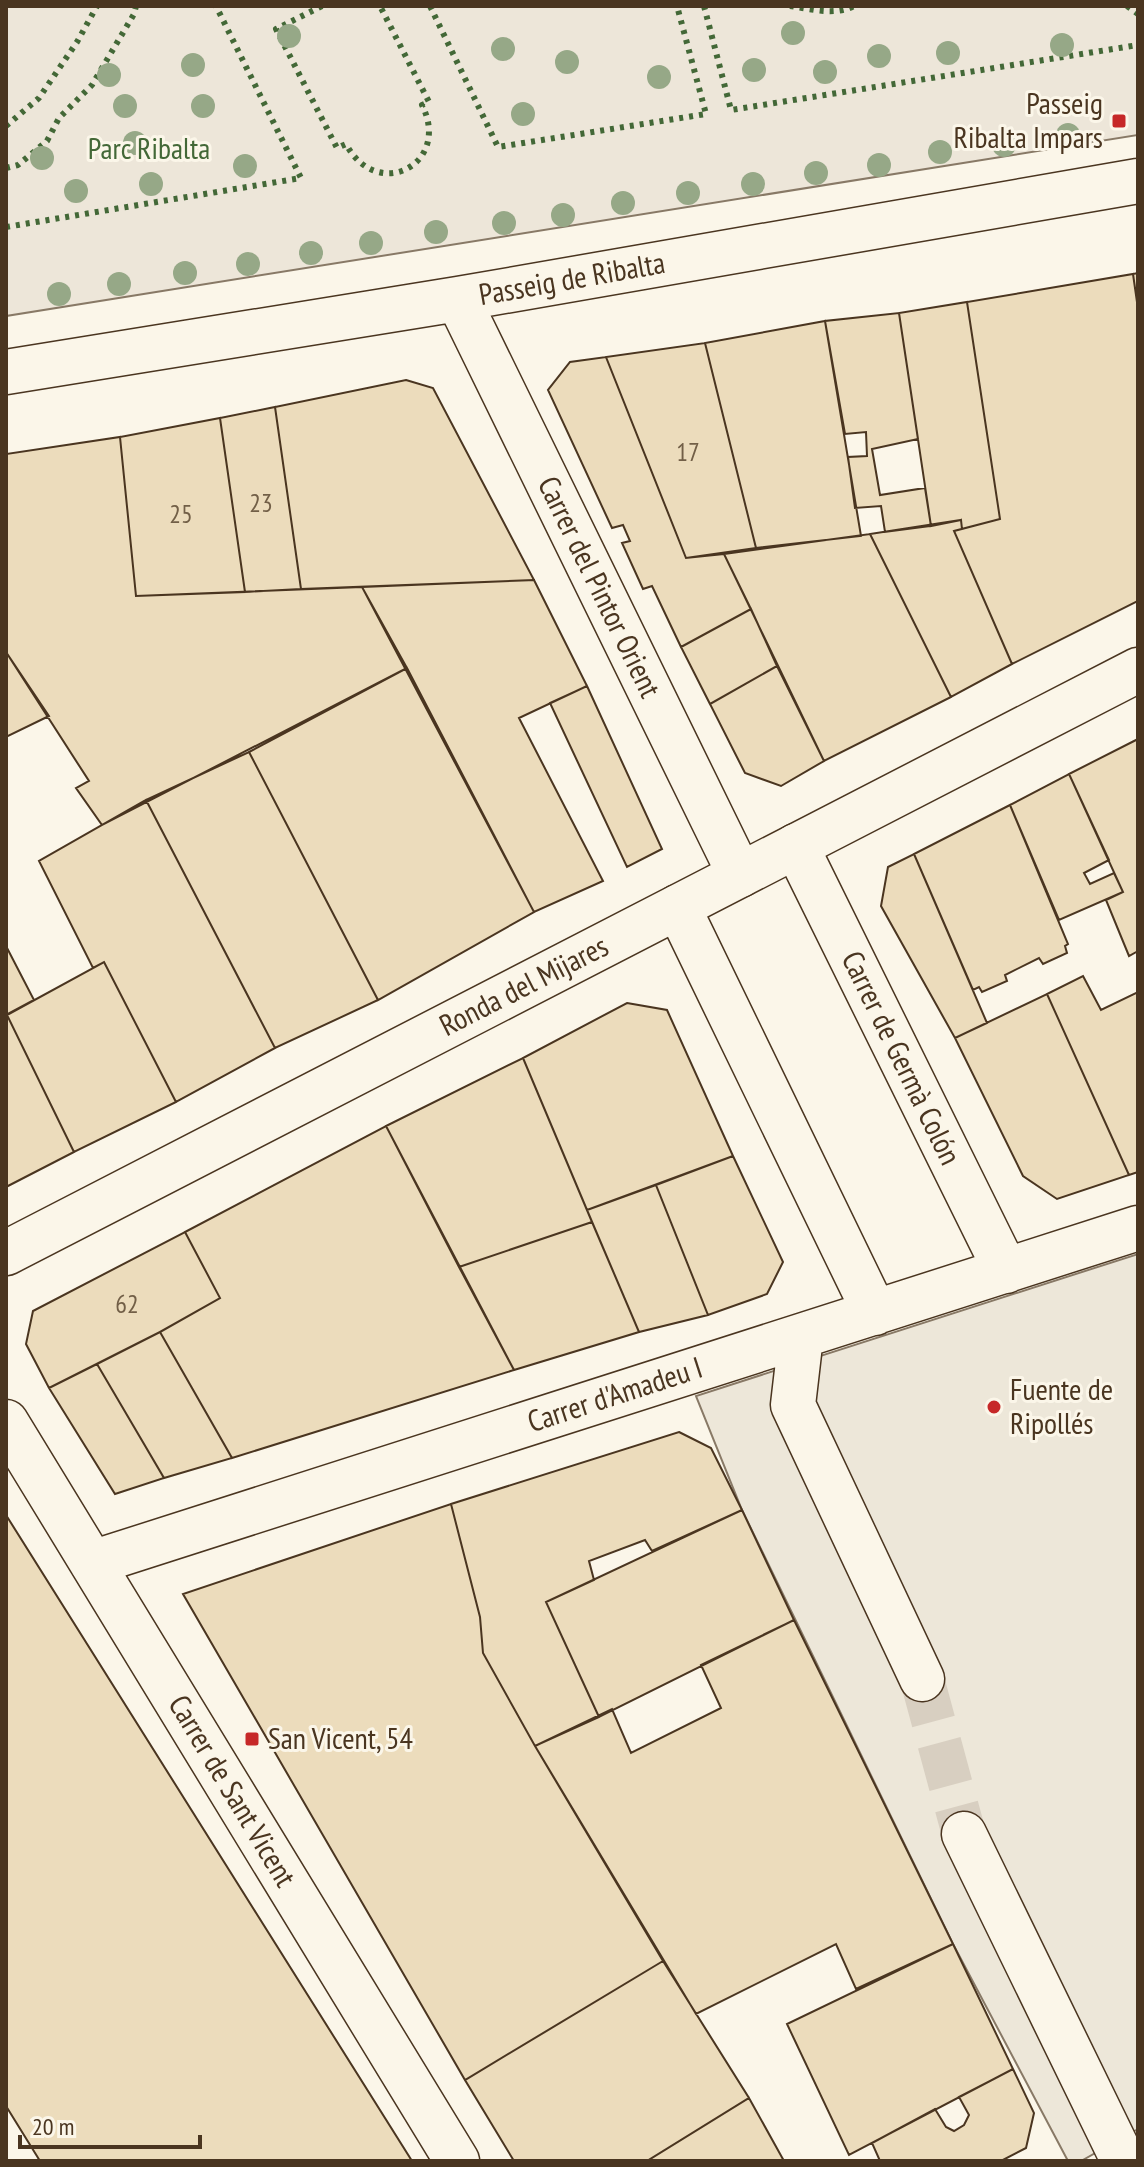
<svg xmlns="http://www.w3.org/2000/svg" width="1144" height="2167" viewBox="0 0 1144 2167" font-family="'PT Sans Narrow',sans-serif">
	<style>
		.green { fill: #ede6d9; stroke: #887966; stroke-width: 2 }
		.parking { fill: #ede7d9; stroke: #887966; stroke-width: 2 }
		.building { fill: #ecdcbc; stroke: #4a3520; stroke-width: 2 }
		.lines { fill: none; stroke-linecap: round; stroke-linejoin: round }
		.minor-tunnel { stroke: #d8cfc1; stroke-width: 44; stroke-dasharray: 44 22; stroke-linecap: butt }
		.minor-casing { stroke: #4a3520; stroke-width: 47 }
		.major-casing { stroke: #4a3520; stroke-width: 47 }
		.minor { stroke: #fbf6e9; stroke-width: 44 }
		.major { stroke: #fbf6e9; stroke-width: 44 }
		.hedge { stroke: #436837; stroke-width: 6; stroke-dasharray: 4 6; stroke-linecap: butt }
		.tree { fill: #96a887 }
		.poi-dot { fill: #c62828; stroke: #fbf6e9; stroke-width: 3 }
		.labels { text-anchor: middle; stroke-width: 6; stroke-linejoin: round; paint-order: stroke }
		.number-label { font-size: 26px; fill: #725f47 }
		.poi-label { font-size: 30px; fill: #4a3520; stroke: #fbf6e9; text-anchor: start }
		.park-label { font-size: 30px; fill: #436837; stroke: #fbf6e9 }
		.street-label { font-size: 30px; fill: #4a3520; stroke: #fbf6e9 }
	</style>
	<rect width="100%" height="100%" fill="#fbf6e9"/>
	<path class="green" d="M6 6H1138V135L6 316Z"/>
	<path class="parking" d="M1138 1254V2129L1081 2161H1068L953 1944 742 1510 696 1396Z"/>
	<path class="building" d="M1138 273V309L1133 274Z
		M1133 274 1138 309V601L1012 664 954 531 1000 519 967 302Z
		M967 302 1000 519 962 529 961 520 931 526 899 313Z
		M899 313 918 439 872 449 880 495 925 488 931 526 885 532 881 506 855 508 848 457 867 456 866 432 845 434 825 321Z
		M825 321 861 536 756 548 705 343Z
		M705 343 756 548 686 558 606 357Z
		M606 357 686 558 724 554 751 609 681 647 652 586 643 589 622 543 630 541 623 525 612 528 548 390 570 362Z
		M406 380 433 388 534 580 301 589 275 407Z
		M275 407 301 589 245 592 220 418Z
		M220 418 245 592 136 596 120 437Z
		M120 437 136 596 362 587 407 668 102 825 76 788 89 781 6 652V454Z
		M961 520 962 529 954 531 1012 664 951 697 870 534Z
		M870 534 951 697 824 761 724 554Z
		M534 580 587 686 519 718 603 881 534 912 362 587Z
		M751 609 777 666 710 704 681 647Z
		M6 652 49 716 6 737Z
		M777 666 824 761 781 786 745 773 710 704Z
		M407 668 534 912 378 1000 249 752Z
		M587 686 662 849 627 867 550 703Z
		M1138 739V951L1129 956 1106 900 1123 892 1069 774Z
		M249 752 378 1000 275 1048 146 800Z
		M1069 774 1109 860 1084 873 1090 884 1114 873 1123 892 1059 920 1010 805Z
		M146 800 275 1048 176 1102 104 962 93 968 39 861Z
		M1010 805 1068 944 1065 946 1067 953 1043 964 1039 958 1005 975 1007 981 982 992 979 987 973 990 914 854Z
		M914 854 987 1023 955 1038 881 906 888 867Z
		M6 946 34 1000 6 1015Z
		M104 962 176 1102 74 1152 7 1015Z
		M1083 976 1101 1010 1138 992V1172L1129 1175 1047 994Z
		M1047 994 1129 1175 1057 1199 1023 1176 955 1038Z
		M627 1003 667 1010 733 1156 587 1210 523 1058Z
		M7 1015 74 1152 6 1187V1015Z
		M523 1058 592 1222 459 1267 386 1126Z
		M386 1126 514 1370 232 1458 160 1332 220 1298 185 1232Z
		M733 1156 783 1262 767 1294 708 1315 656 1185Z
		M656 1185 708 1315 639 1332 587 1210Z
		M592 1222 639 1332 514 1370 459 1267Z
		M185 1232 220 1298 160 1332 49 1388 26 1344 33 1311Z
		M160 1332 232 1458 164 1478 97 1364Z
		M97 1364 164 1478 115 1494 49 1388Z
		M679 1432 711 1448 742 1510 652 1551 645 1540 589 1561 594 1580 546 1602 599 1717 535 1746 483 1653 480 1617 451 1504Z
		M451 1504 480 1617 483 1653 535 1746 663 1961 465 2080 183 1594Z
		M742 1510 794 1620 599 1717 546 1602Z
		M6 1515 412 2161H40L6 2106Z
		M794 1620 953 1944 856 1989 836 1944 696 2014 535 1746 612 1709 631 1753 721 1708 701 1665Z
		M953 1944 1013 2069 849 2155 787 2024Z
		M663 1961 749 2098 647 2161H514L465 2080Z
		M1013 2069 1034 2113 1026 2148 1001 2161H880L872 2143 935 2109 946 2127 954 2131 964 2125 969 2115 959 2097Z
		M749 2098 784 2161H647Z"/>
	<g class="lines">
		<path class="minor-tunnel" d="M922 1679 964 1834"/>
		<defs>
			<path id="minor" d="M458 299 740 875
				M6 372 458 299 1138 181
				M796 846 1006 1271
				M678 907 875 1313
				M801 1336 793 1405 922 1679
				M6 1422 457 2161
				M92 1563 1138 1228
				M964 1834 1121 2156"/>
			<path id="major" d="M6 1253 1138 670"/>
		</defs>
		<use href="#minor" class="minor-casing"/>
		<use href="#major" class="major-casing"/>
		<use href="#minor" class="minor"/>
		<use href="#major" class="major"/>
		<path class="hedge" d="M322 6 276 29 337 148 346 144C377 203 452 164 422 105L429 102 380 6
			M430 6 498 147 706 114 677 6
			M704 6 731 110 1138 45
			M790 6C810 9 835 16 854 6
			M1127 6 1138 14
			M6 126 39 98 77 42 97 6
			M6 168 18 165 47 141 59 118 92 85 134 14 136 6
			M6 227 301 178 216 6"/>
	</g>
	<g class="tree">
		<circle cx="793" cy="33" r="12"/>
		<circle cx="289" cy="36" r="12"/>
		<circle cx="1062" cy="45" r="12"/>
		<circle cx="503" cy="49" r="12"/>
		<circle cx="948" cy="53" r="12"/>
		<circle cx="879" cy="56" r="12"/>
		<circle cx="567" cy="62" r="12"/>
		<circle cx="193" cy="65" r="12"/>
		<circle cx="754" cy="70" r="12"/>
		<circle cx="825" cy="72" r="12"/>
		<circle cx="109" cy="75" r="12"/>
		<circle cx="659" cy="77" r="12"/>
		<circle cx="125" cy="106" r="12"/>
		<circle cx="203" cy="106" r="12"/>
		<circle cx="523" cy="114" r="12"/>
		<circle cx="1068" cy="135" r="12"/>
		<circle cx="135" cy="143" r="12"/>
		<circle cx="1004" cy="145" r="12"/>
		<circle cx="940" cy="152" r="12"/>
		<circle cx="42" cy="158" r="12"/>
		<circle cx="879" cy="165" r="12"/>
		<circle cx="245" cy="166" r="12"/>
		<circle cx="816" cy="173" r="12"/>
		<circle cx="151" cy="184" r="12"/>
		<circle cx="753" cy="184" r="12"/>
		<circle cx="76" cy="191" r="12"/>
		<circle cx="688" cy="193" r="12"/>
		<circle cx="623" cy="203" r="12"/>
		<circle cx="563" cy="215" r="12"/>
		<circle cx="504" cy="223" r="12"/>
		<circle cx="436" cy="232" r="12"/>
		<circle cx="371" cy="243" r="12"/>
		<circle cx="311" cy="253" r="12"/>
		<circle cx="248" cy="264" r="12"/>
		<circle cx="185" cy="273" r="12"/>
		<circle cx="119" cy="284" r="12"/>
		<circle cx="59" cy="294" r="12"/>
	</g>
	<g class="poi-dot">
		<rect x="1111" y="113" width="16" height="16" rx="4"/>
		<circle cx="994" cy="1407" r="8"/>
		<rect x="244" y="1731" width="16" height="16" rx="4"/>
	</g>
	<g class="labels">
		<g class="number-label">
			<text x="688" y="461">17</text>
			<text x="261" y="512">23</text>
			<text x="181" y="523">25</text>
			<text x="127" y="1313">62</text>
		</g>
		<g class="poi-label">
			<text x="1103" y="114" text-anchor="end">Passeig<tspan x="1103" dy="34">Ribalta Impars</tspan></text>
			<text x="1010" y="1400">Fuente de<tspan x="1010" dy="34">Ripollés</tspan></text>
			<text x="268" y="1749">San Vicent, 54</text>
		</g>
		<g class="park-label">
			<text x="149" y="159">Parc Ribalta</text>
		</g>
		<g class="street-label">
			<text transform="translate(572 279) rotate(-10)" y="10">Passeig de Ribalta</text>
			<text transform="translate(599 587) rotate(64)" y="10">Carrer del Pintor Orient</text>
			<text transform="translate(524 986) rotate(-27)" y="10">Ronda del Mijares</text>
			<text transform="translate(901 1058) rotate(64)" y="10">Carrer de Germà Colón</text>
			<text transform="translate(615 1395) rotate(-18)" y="10">Carrer d'Amadeu I</text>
			<text transform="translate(232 1791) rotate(59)" y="10">Carrer de Sant Vicent</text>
		</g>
	</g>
	<rect width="1144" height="2167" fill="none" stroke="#4a3520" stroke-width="16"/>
	<path d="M20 2135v12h180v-12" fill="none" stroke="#4a3520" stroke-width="4"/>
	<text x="32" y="2135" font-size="24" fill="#4a3520" stroke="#fbf6e9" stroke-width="6" paint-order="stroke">20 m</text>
</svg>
